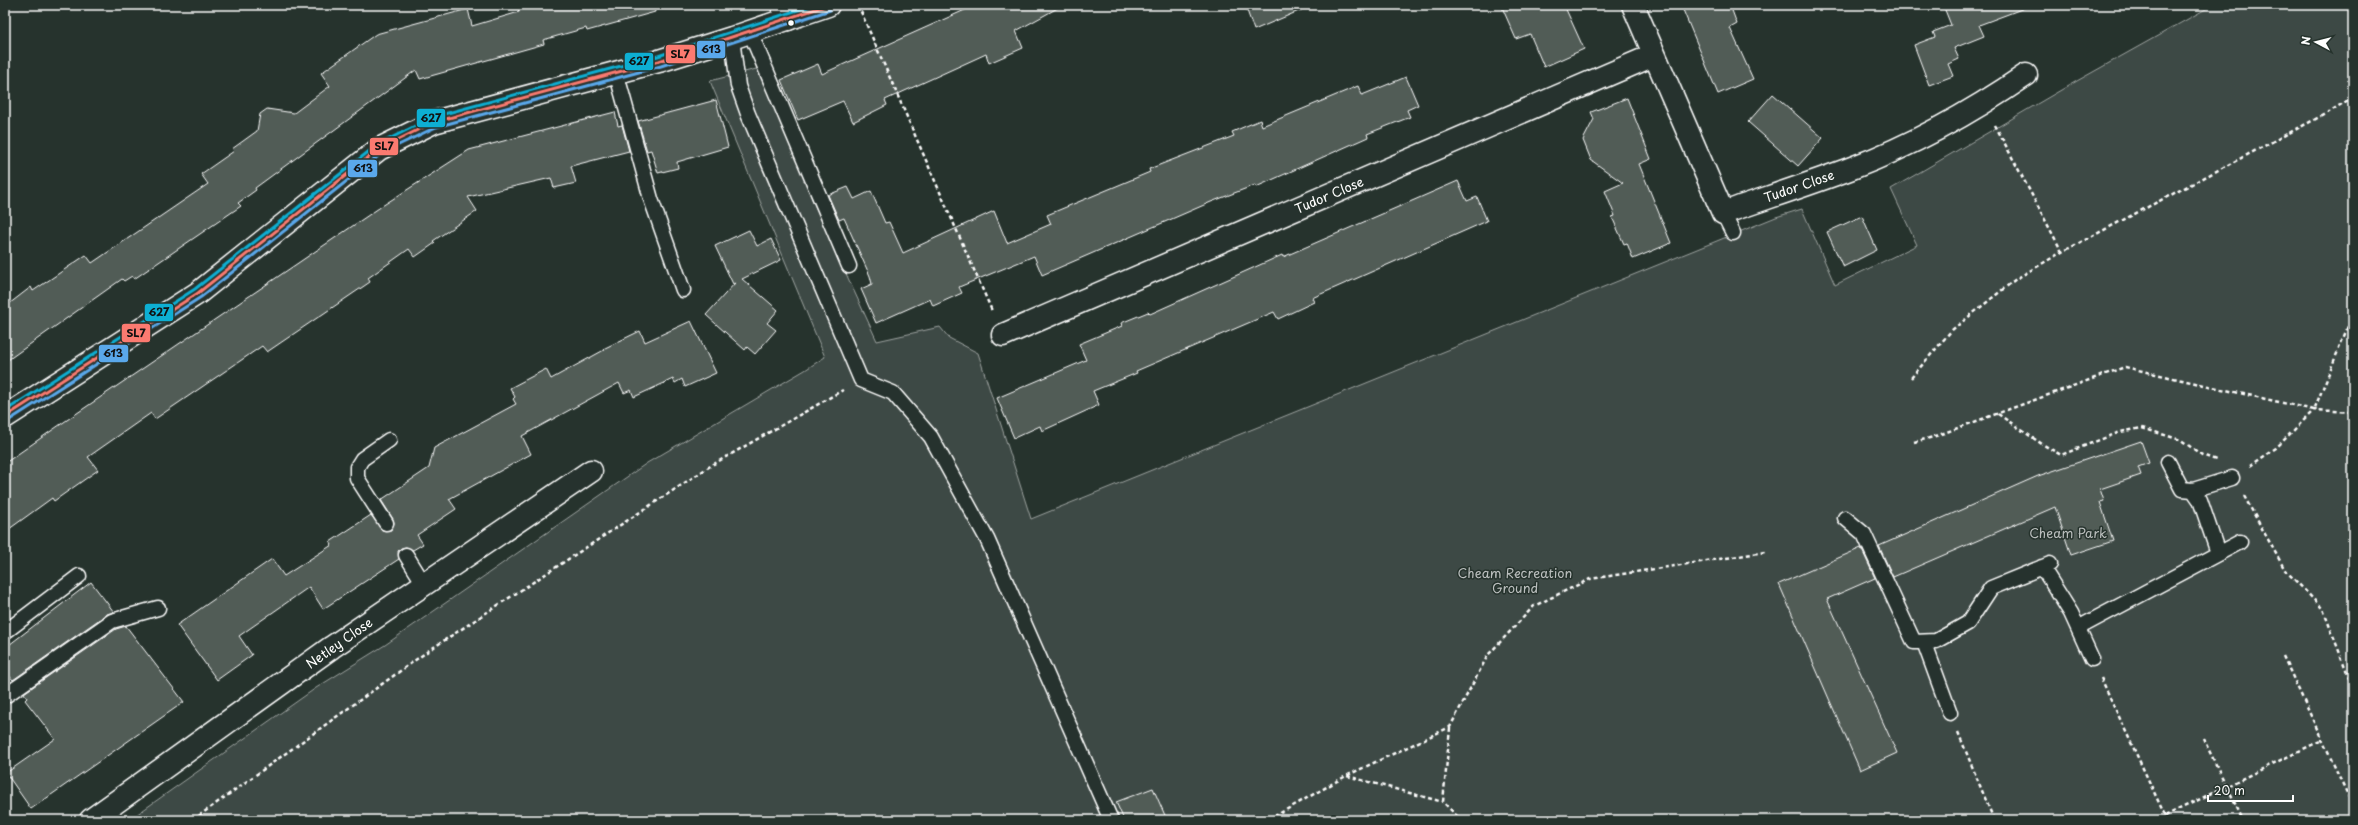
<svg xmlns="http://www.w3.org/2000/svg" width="2358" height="825" viewBox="0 0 2358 825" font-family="'Playpen Sans',sans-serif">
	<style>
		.green { fill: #3e4944; stroke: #9ea4a2 }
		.building { fill: #515c57; stroke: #fff }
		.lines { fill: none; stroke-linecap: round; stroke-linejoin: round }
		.lane-casing { stroke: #fff; stroke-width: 17 }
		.street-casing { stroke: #fff; stroke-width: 25 }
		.primary-casing { stroke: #fff; stroke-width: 25 }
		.path { stroke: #fff; stroke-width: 2.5; stroke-dasharray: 4 3; stroke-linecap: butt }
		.lane { stroke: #26332d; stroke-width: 14 }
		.street { stroke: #26332d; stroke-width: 22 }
		.primary { stroke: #26332d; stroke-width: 22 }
		.bus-1-casing { stroke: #26332d; stroke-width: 6 }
		.bus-2-casing { stroke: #26332d; stroke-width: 6 }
		.bus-3-casing { stroke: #26332d; stroke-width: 6 }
		.bus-1 { stroke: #fb7a70; stroke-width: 3 }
		.bus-2 { stroke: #5aa8eb; stroke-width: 3 }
		.bus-3 { stroke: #0dafd3; stroke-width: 3 }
		.bus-dot { fill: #fff; stroke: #26332d; stroke-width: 1.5 }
		.labels { text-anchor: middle; stroke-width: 3; stroke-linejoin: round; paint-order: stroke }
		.street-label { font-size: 13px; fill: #fff; stroke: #26332d }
		.park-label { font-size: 13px; fill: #bbbfbe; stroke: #26332d }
		.line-badge { stroke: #26332d; stroke-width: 1.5 }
		.pale-badge-label { font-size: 11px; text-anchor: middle; font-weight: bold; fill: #111 }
	</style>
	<rect width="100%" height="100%" fill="#26332d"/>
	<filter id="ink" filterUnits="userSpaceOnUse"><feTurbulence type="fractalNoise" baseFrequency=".025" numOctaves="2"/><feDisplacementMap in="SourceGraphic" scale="8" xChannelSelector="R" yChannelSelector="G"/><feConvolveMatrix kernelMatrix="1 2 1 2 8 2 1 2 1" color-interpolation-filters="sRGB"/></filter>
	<g filter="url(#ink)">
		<path class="green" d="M2213 5H2353V820H129L316 688 385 645 647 463 805 370 825 357 710 81 760 68 814 204 877 341 940 327 949 338 978 353 1031 519 1776 217 1802 209 1835 285 1917 245 1891 189 2068 86Z"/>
		<path class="building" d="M517 5H654L655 12 587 31 586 28 543 40 544 44 420 79 416 70 255 188 256 190 238 203 241 206 134 279 132 276 124 281 122 279 5 362V307L31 287 33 291 86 255 92 263 208 184 201 174 234 151 232 149 257 131 260 114 267 109 294 113 330 86 321 73 376 34 468 9 472 26 519 12Z
			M976 5H1063L1016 31 1023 48 989 63 986 54 885 100 887 105 853 122 843 101 798 120 781 80 818 64 822 74Z
			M1245 5H1313L1254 30Z
			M1501 5H1564L1584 49 1544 67 1530 34 1516 39Z
			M1681 5H1730L1737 24 1730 28 1753 79 1718 94Z
			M1943 5H2027V7L1979 25 1984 36 1954 48 1959 59 1948 64 1953 76 1929 85 1914 45 1935 37 1933 32 1951 25Z
			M1406 77 1418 105 1407 110 1410 117 1367 134 1368 137 1256 187 1255 185 1211 202 1042 275 1034 256 959 287 962 293 933 306 930 299 876 323 861 289 872 284 870 276 844 218 839 220 828 195 848 187 854 199 871 191 885 223 889 222 903 253 994 211 1007 243 1051 224 1047 215 1150 172 1149 169 1234 136 1232 132 1260 120 1262 126 1358 86 1362 95Z
			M1773 94 1823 138 1798 166 1748 122Z
			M1627 98 1651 159 1639 164 1671 243 1633 259 1627 243 1624 244 1612 217 1615 216 1605 191 1623 183 1591 160 1583 140 1594 119 1591 112Z
			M716 100 728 147 677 162 678 168 658 173 651 150 647 151 638 121Z
			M615 112 618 126 622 125 629 151 571 166 576 183 554 188 551 178 468 197 477 211 433 241 435 243 415 257 409 249 368 278 370 282 267 352 262 346 155 419 151 413 88 457 98 470 54 501 52 498 5 532V463L64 422 382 206 469 150Z
			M1458 181 1467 201 1477 197 1487 221 1312 298 1314 302 1278 319 1274 312 1136 371 1137 373 1093 391 1099 405 1042 431 1040 426 1014 438 997 398 1086 360 1079 344 1122 326 1121 323 1148 312 1150 314 1282 255 1283 257Z
			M1862 216 1877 250 1843 267 1827 232Z
			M749 230 757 246 771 239 781 260 742 279 778 310 767 323 776 330 755 354 747 347 745 350 706 315 735 283 733 284 715 246Z
			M691 321 716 373 685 387 682 379 675 383 673 379 634 397 631 390 624 393 619 383 522 436 531 454 449 499 456 509 417 535 423 544 413 550 406 547 401 548 398 551 399 559 323 609 309 587 239 636 252 655 217 680 177 625 272 559 284 576 332 545 330 542 371 515 382 530H391L394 523 393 519 381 500 429 468 434 448 516 404 513 399 515 397 510 388 546 369 551 379 604 350 603 349 640 331 645 342Z
			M2141 441 2149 463 2138 467 2141 475 2100 489 2104 501 2100 502 2113 541 2071 555 2055 507 1893 577 1879 546 2038 476Z
			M1861 548 1875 578 1827 599 1897 753 1860 770 1779 584Z
			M91 582 114 612 107 614 13 680 5 671V648Z
			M126 626 184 702 31 809 6 773 55 739 25 700 27 698 24 693 116 629Z
			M1153 788 1167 820H1124L1116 802Z"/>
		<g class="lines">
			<defs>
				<path id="lane" d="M750 32 849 266
					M732 38 738 86 748 114 861 380 893 393 931 437 987 539 1111 820
					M616 72 651 199 683 290
					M1723 213 1733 233
					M2168 462 2182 489 2193 490 2232 478
					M2193 490 2200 500 2218 553
					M1845 518 1864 534 1914 642 1936 641 1968 623 1991 588 2050 564
					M386 523 357 478V467L362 459 389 440
					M406 555 424 584
					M2042 567 2071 613 2092 659
					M2078 628 2240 542
					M5 632 79 576
					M1924 642 1950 713
					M5 696 112 621 158 608"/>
				<path id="street" d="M782 5 788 19
					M1633 5 1723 213C1766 198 1810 184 1852 168 1913 145 1972 112 2026 75
					M1003 335 1654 55
					M91 820 332 647 591 471"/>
				<path id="primary" d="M5 417 198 293 379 149 434 122 659 61 732 38 828 5"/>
			</defs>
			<use href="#lane" class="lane-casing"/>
			<use href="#street" class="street-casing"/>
			<use href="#primary" class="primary-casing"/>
			<path class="path" d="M858 5 992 311
				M1995 125 2062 252
				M1911 378 1952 330 2016 279 2062 252 2329 112 2353 97
				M1998 414 2042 444 2061 455 2120 432 2142 428 2181 440 2202 455 2216 460
				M1914 442 1933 437 2125 367 2314 410 2353 314
				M2250 466 2276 448 2314 410 2353 412
				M2244 496 2285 570 2323 609 2353 688
				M2283 656 2353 806
				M2101 678 2167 820
				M1450 728 1443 802 1461 820
				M1958 732 1994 820
				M2203 738 2243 820
				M1347 776 1443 802
				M2165 816 2322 740
				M193 820 428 651 712 465 843 390
				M1268 820 1346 776 1450 727 1488 655 1534 606 1590 579 1765 552"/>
			<use href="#lane" class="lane"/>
			<use href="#street" class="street"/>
			<use href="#primary" class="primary"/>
			<defs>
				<path id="bus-1" d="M5 417 198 293 379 149 434 122 659 61 828 5"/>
				<path id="bus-2" d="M8 421 201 297 382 153 436 127 661 66 830 10"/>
				<path id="bus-3" d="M5 411 195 289 377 145 433 117 658 56 813 5"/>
			</defs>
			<use href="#bus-1" class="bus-1-casing"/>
			<use href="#bus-2" class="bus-2-casing"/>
			<use href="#bus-3" class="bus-3-casing"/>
			<use href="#bus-1" class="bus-1"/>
			<use href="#bus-2" class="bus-2"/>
			<use href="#bus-3" class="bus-3"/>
		</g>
	</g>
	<circle class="bus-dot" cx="791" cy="23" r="3.5"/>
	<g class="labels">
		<g class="street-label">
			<text transform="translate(1799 186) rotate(-19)" y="5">Tudor Close</text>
			<text transform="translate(1329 195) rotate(-23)" y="5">Tudor Close</text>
			<text transform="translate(339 643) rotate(-35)" y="5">Netley Close</text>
		</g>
		<g class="park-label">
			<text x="2068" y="538">Cheam Park</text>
			<text x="1515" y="578">Cheam Recreation<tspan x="1515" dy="15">Ground</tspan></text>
		</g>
	</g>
	<g class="line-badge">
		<rect x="696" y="40" width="30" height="19" rx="4" fill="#5aa8eb"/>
		<rect x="665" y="44" width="31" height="20" rx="4" fill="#fb7a70"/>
		<rect x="624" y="52" width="30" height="19" rx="4" fill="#0dafd3"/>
		<rect x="416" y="108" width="30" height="20" rx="4" fill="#0dafd3"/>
		<rect x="369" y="137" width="30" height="19" rx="4" fill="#fb7a70"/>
		<rect x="347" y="159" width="31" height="19" rx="4" fill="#5aa8eb"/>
		<rect x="144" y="303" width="30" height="19" rx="4" fill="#0dafd3"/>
		<rect x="121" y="323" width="30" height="20" rx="4" fill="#fb7a70"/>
		<rect x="98" y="344" width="31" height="19" rx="4" fill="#5aa8eb"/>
	</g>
	<g class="pale-badge-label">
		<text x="711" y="53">613</text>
		<text x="680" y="58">SL7</text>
		<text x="639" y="65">627</text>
		<text x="431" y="122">627</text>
		<text x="384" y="150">SL7</text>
		<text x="363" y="172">613</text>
		<text x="159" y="316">627</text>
		<text x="136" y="337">SL7</text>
		<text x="113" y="357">613</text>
	</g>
	<rect width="2358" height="825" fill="none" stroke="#26332d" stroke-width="20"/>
	<rect x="10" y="10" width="2338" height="805" fill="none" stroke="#fff" stroke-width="1.5" filter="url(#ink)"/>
	<g transform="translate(2316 42) rotate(277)" stroke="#26332d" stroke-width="3" paint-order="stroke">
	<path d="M0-3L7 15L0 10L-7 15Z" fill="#ffffff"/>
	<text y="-6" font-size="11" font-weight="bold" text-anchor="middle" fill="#ffffff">N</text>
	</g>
	<path d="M2208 795v6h85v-6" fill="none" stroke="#ffffff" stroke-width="2"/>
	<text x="2214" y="795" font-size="12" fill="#ffffff" stroke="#26332d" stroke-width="3" paint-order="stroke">20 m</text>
</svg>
